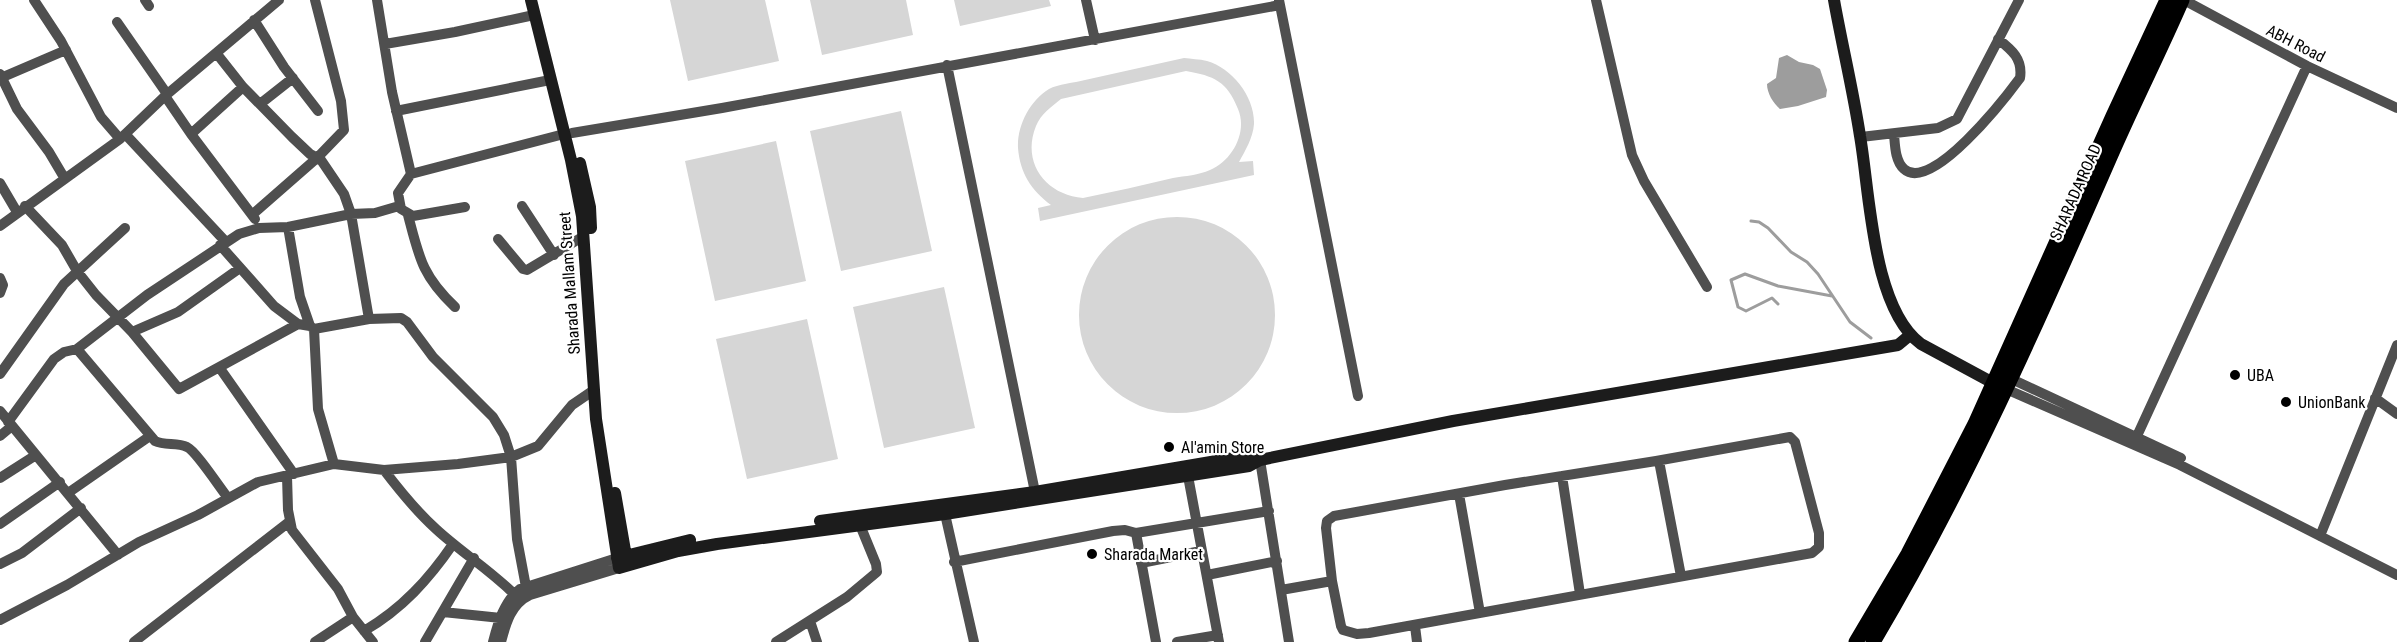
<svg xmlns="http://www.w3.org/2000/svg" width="2397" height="642" viewBox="0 0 2397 642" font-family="'Roboto Condensed',sans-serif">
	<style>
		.green { fill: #d6d6d6; fill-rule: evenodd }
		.water { fill: #9d9d9d }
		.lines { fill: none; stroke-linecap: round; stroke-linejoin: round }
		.stream { stroke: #9d9d9d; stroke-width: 3 }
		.street { stroke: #4f4f4f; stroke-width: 10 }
		.secondary { stroke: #1c1c1c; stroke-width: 12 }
		.primary { stroke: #000; stroke-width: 15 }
		.poi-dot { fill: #000; stroke: #fff; stroke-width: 2 }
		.labels { text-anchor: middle; stroke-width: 4.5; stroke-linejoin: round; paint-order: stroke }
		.street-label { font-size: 16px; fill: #000; stroke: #fff }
		.poi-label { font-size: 16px; fill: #000; stroke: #fff; text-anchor: start }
	</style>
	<rect width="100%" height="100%" fill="#fff"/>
	<path class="green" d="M670 0H765L779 61 688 81Z
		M810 0H906L913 35 822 55Z
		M954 0H1049L1051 6 960 26Z
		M1184 58C1191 59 1199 59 1207 61 1232 68 1255 97 1254 124 1253 138 1245 151 1239 162L1253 161 1254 175 1040 221 1038 208 1051 205C1031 190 1020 173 1018 148 1017 125 1030 101 1049 89 1058 84 1074 83 1085 80 1118 73 1151 65 1184 58ZM1186 71C1214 76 1227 81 1238 109 1248 132 1232 161 1210 170 1199 175 1185 176 1173 178 1143 185 1113 192 1083 198 1046 195 1021 163 1036 126 1041 114 1051 107 1061 99Z
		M901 111 932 251 841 271 810 131Z
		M776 141 806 281 715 301 685 161Z
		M1079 315a98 98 0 1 1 196 0a98 98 0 1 1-196 0Z
		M944 287 975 428 884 448 853 307Z
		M807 319 838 459 747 479 716 339Z"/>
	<path class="water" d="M1787 55 1799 62 1813 65 1820 69 1827 90 1826 97 1798 106 1780 109C1773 103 1767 93 1767 84L1776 78 1779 58Z"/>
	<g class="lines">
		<path class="stream" d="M1751 221 1759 222 1768 228 1791 252 1807 262 1818 274 1850 322 1871 338
			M1778 304 1772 298 1746 311 1738 307 1731 280 1745 274 1778 286 1832 296"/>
		<path class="street" d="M34 0 61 41 101 117 120 139
			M145 0 149 6
			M377 0 392 92 411 174
			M1086 0 1095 40
			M1279 0 1358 396
			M1596 0 1632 155 1644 181 1707 287
			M2184 0 2307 66 2397 108
			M254 20 284 67 318 111
			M117 22 167 94
			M385 44 455 32 534 15
			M217 54 243 87 292 137 310 154 321 160 344 194 351 214 369 319
			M947 65 1035 492
			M0 74 17 109 49 152 65 179
			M3 77 66 50
			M165 96 191 134 255 219
			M260 104 293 78
			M396 111 550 80
			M572 133 722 108 1280 5
			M191 134 243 87
			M1894 134C1895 145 1895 161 1904 169 1931 194 2006 97 2020 78 2023 59 2012 50 1998 39
			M126 135 225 241
			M1861 137 1938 128 1957 119 2019 0
			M0 183 17 212
			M25 206 62 245 77 271 96 295 132 332 179 389 298 324
			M522 206 554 255
			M465 207 413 216 401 209 398 193 411 174 564 134
			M253 214 317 158 344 130 341 101 315 0
			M408 215C419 257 422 276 455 307
			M0 226 120 139 165 96 279 0
			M288 227 300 297 310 326
			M498 239 523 269 527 270 584 236
			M220 245 274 306 298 324 310 326 314 329 369 319 401 318 407 322 433 357 493 417 504 435 511 457 517 539 526 587
			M0 278 3 285 0 293
			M314 329 318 409 334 464
			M132 332 178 312 240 268
			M77 349 155 441C165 446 177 442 187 447 196 451 220 488 228 498
			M219 367 294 474
			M0 374 64 284 125 228
			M2005 376 2181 458
			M1999 386 2180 465 2397 575
			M2375 398 2397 414
			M0 411 118 555
			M8 422 54 359 64 352 77 349 147 295 239 234 259 228 288 227 351 214 375 213 399 206
			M0 436 12 426
			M2137 436 2307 66
			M1790 437 1795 442 1819 533V547L1812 553 1369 633 1357 634 1343 630 1341 626 1332 581 1326 528 1327 521 1334 516 1505 485 1656 461Z
			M1260 460 1289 642
			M1659 461 1681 576
			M384 470C400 491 416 511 436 529 463 554 495 573 520 600
			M287 476 288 510 292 530 338 589 353 617 373 642
			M1188 476 1219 642
			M1562 476 1580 594
			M0 478 36 455
			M68 493 150 436
			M1459 494 1480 613
			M945 514 974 642
			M0 524 60 482
			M1136 533 1156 642
			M2320 536 2397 345
			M954 562 1113 531 1125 530 1136 533 1269 511
			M1141 563 1201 551
			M0 564 22 553 81 508
			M1207 575 1277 561
			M1281 590 1332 581
			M443 612 501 618
			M0 620 67 585 139 542 198 515 258 482 334 464 384 470 458 464 511 457 538 446 572 405 594 390
			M810 621 817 642
			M1415 626 1417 642
			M364 631C402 609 429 579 453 544
			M134 642 289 522
			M315 642 353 617
			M425 642 474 558
			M493 642C498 623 504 601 520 589L617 558
			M501 642C506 623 511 604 530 595L619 568
			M776 642 847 597 877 572 876 564 860 525
			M1177 642 1218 635"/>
		<path class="secondary" d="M531 0 571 160 582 216 596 419 619 568 678 551 717 544 945 514 1249 466 1260 460 1453 421 1898 345 1910 335
			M1834 0C1842 45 1853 90 1860 136 1870 193 1872 308 1921 344L1995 384
			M580 163 590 207 591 228
			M615 493 627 562
			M820 521 1035 492 1246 456 1260 460
			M617 558 690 540"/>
		<path class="primary" d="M1856 642 1908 554 1975 424 2113 116 2167 0
			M1873 642C1965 487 2038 322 2110 157 2133 104 2159 53 2182 0"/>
	</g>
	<g class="poi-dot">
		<circle cx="2235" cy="375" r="6"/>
		<circle cx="2286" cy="402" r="6"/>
		<circle cx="1169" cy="447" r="6"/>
		<circle cx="1092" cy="554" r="6"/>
	</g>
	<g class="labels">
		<g class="street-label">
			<text transform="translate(2296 43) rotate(27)" y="6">ABH Road</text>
			<text transform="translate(2075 192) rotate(-66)" y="6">SHARADA ROAD</text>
			<text transform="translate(569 283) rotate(-94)" y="6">Sharada Mallam Street</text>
		</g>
		<g class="poi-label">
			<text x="2247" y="381">UBA</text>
			<text x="2298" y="408">UnionBank</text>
			<text x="1181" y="453">Al'amin Store</text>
			<text x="1104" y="560">Sharada Market</text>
		</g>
	</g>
</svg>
